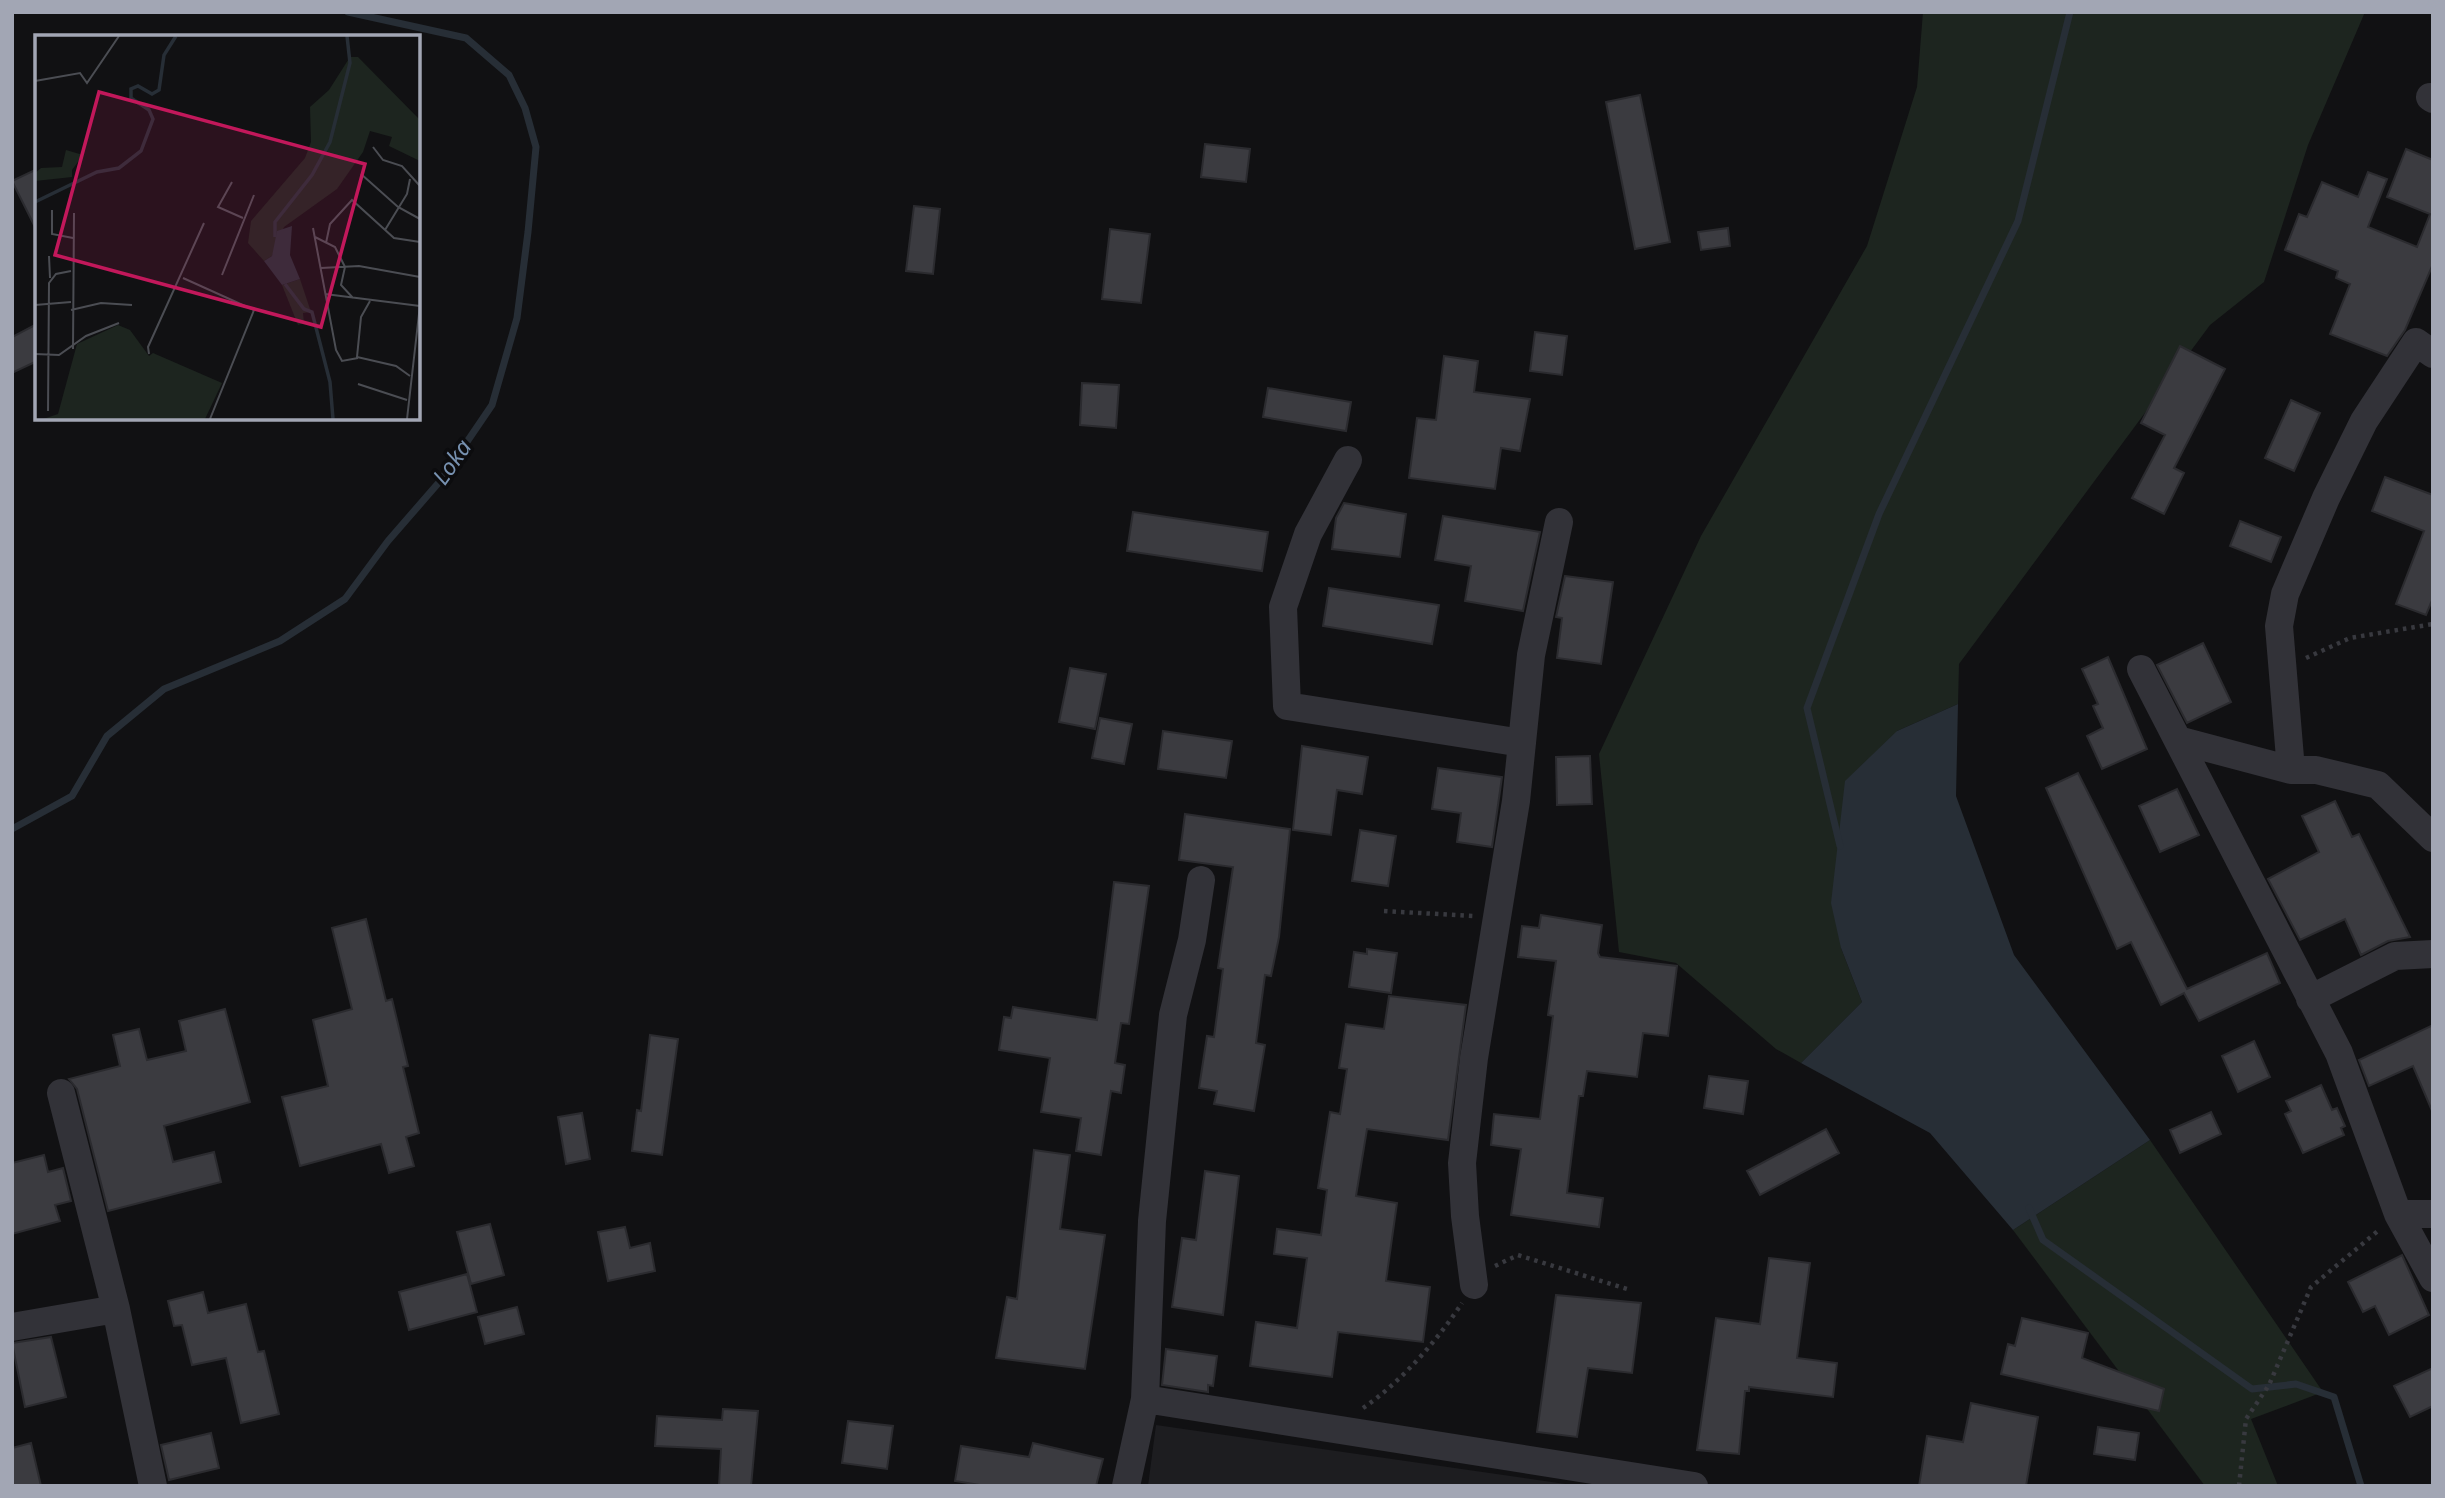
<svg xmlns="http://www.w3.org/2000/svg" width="2445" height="1498" viewBox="0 0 2445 1498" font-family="'Noto Sans',sans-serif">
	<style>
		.built { fill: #1d1d20 }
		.green { fill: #1d251f }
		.water { fill: #272e36 }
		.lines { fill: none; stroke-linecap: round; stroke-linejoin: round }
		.stream { stroke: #272e36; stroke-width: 7 }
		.building { fill: #3b3b40; stroke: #2b2b2f; stroke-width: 2 }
		.path { stroke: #38393f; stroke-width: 4.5; stroke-dasharray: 3.5 5; stroke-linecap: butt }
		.street { stroke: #323238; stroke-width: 28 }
		.labels { text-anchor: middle; stroke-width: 7; stroke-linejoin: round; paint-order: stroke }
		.water-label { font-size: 23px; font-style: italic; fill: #7791b0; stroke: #0c0c0e }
		.inset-river { fill: none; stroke: #272e36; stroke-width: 3.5 }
		.inset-road { fill: none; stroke: #4b4d53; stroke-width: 2 }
		.view { fill: #c2185b; fill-opacity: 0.15; stroke: #c2185b; stroke-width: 3.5 }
		.inset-edge { fill: none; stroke: #a2a6b4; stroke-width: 3.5 }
	</style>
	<rect width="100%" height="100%" fill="#111113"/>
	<path class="built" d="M1156 1425 1579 1486H1148Z"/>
	<path class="green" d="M1923 12H2365L2308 145 2264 282 2210 325 1959 664 1958 704 1897 731 1841 948 1862 1002 1801 1063 1776 1049 1676 963 1619 952 1599 754 1701 536 1867 246 1917 87Z
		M2150 1140 2323 1392 2251 1419 2278 1486H2205L2013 1230Z"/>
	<path class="water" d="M1958 704 1956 796 2014 955 2150 1140 2013 1230 1930 1133 1801 1063 1862 1002 1841 948 1831 903 1845 781 1897 731Z"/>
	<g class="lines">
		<path class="stream" d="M12 829 72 796 107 736 164 689 280 641 345 599 388 541 441 480 492 405 517 318 528 232 536 147 525 108 509 75 466 38 348 12
			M1840 846 1807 708 1879 514 2018 221 2070 12
			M2029 1208 2043 1240 2252 1389 2296 1384 2334 1397 2361 1486"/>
	</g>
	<path class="building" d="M1640 95 1670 242 1635 249 1606 102Z
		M1205 144 1250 149 1246 182 1201 177Z
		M2406 149 2433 160V264L2405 330 2387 356 2330 334 2350 284 2336 278 2338 271 2285 250 2299 214 2307 217 2322 182 2358 197 2368 172 2387 179 2368 227 2417 247 2430 214 2387 197Z
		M37 169V231L12 181Z
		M914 206 940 209 933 274 906 271Z
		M1728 228 1730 246 1701 250 1698 232Z
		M1110 229 1150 234 1141 303 1102 299Z
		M37 324V361L12 373V337Z
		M1535 332 1567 336 1562 375 1530 371Z
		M2180 346 2225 369 2174 468 2184 473 2164 514 2132 498 2165 435 2141 423Z
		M1444 356 1478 361 1474 392 1530 399 1520 451 1501 448 1495 489 1409 478 1417 418 1436 420Z
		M1082 383 1119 385 1116 428 1080 425Z
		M1268 388 1351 402 1346 431 1263 417Z
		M2291 400 2320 413 2294 471 2265 458Z
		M2385 477 2433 495V598L2426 615 2396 604 2424 531 2372 511Z
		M1344 503 1406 514 1400 557 1332 549 1336 518Z
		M1133 512 1268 532 1262 571 1127 551Z
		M1443 516 1540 532 1523 611 1465 601 1471 566 1435 560Z
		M2240 521 2281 537 2271 562 2230 546Z
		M1565 576 1613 582 1601 664 1557 658 1562 618 1556 617Z
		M1329 588 1439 605 1432 644 1323 626Z
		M2203 643 2231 702 2187 723 2157 665Z
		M2108 657 2147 749 2102 769 2087 736 2103 728 2093 706 2098 704 2082 669Z
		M1070 668 1106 674 1095 729 1059 722Z
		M1100 718 1132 724 1124 764 1092 758Z
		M1163 731 1232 741 1226 778 1158 769Z
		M1302 746 1368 757 1362 794 1337 790 1331 835 1293 830Z
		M1590 756 1592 804 1557 805 1556 757Z
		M1438 768 1502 777 1492 847 1457 842 1461 813 1432 809Z
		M2078 773 2187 989 2267 953 2280 983 2199 1021 2184 993 2161 1005 2131 942 2117 949 2046 788Z
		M2177 789 2199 835 2160 852 2139 806Z
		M2335 801 2352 837 2359 834 2410 937 2388 941 2361 955 2345 919 2300 940 2268 879 2319 852 2302 816Z
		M1185 814 1290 829 1279 937 1271 976 1265 975 1256 1043 1265 1045 1254 1111 1214 1104 1217 1091 1199 1088 1207 1036 1214 1037 1223 969 1218 968 1233 867 1179 860Z
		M1360 830 1396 836 1388 886 1352 881Z
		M1114 882 1149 886 1129 1024 1121 1023 1115 1063 1125 1065 1121 1093 1111 1091 1101 1155 1076 1151 1081 1118 1041 1112 1050 1058 999 1050 1004 1017 1011 1018 1013 1007 1097 1020Z
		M1541 915 1602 925 1598 953 1600 957 1677 966 1668 1036 1643 1033 1637 1077 1587 1071 1583 1096H1579L1567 1193 1603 1198 1599 1227 1511 1215 1521 1149 1491 1145 1494 1114 1540 1119 1553 1016 1548 1015 1556 961 1518 957 1522 926 1539 928Z
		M366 919 386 1001 392 999 408 1066 403 1067 419 1133 406 1137 414 1166 389 1173 381 1144 300 1166 282 1097 328 1086 313 1020 352 1009 332 928Z
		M1367 949 1397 953 1391 993 1349 987 1354 952 1367 954Z
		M1389 996 1466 1005 1448 1140 1367 1129 1356 1196 1397 1203 1386 1281 1430 1287 1423 1342 1338 1332 1332 1377 1250 1366 1256 1322 1297 1328 1307 1258 1274 1254 1277 1229 1321 1235 1327 1190 1318 1188 1330 1112 1340 1114 1347 1069 1339 1068 1346 1024 1384 1029Z
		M225 1009 250 1102 164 1126 173 1162 214 1152 221 1182 108 1211 77 1089 69 1079 120 1066 113 1035 139 1029 147 1060 186 1051 179 1021Z
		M2433 1025V1113L2413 1066 2369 1086 2359 1060Z
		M650 1035 678 1039 662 1155 632 1151 637 1110 641 1111Z
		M2254 1041 2270 1077 2238 1092 2222 1056Z
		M1709 1076 1748 1081 1743 1114 1704 1108Z
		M2321 1085 2332 1110 2337 1108 2345 1126 2341 1128 2344 1135 2303 1153 2285 1114 2291 1111 2286 1101Z
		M2211 1112 2221 1134 2180 1153 2170 1130Z
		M582 1113 590 1159 566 1164 558 1117Z
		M1826 1129 1839 1153 1760 1195 1747 1171Z
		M1034 1150 1070 1155 1060 1229 1105 1235 1085 1369 996 1358 1007 1297 1017 1299Z
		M44 1155 48 1172 63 1168 71 1201 55 1205 60 1221 12 1234V1163Z
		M1205 1171 1239 1176 1223 1315 1172 1307 1182 1238 1196 1240Z
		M490 1224 504 1275 471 1284 457 1232Z
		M625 1227 630 1248 650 1243 655 1271 608 1281 598 1232Z
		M2402 1255 2429 1315 2389 1335 2375 1306 2363 1312 2348 1282Z
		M1769 1258 1810 1263 1797 1358 1837 1363 1833 1397 1749 1387V1391H1745L1739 1454 1697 1450 1716 1318 1760 1324Z
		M467 1274 477 1312 409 1330 399 1292Z
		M203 1292 208 1313 246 1304 258 1352 264 1351 279 1414 241 1423 226 1358 192 1365 182 1325 174 1326 168 1301Z
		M1556 1295 1641 1303 1632 1373 1588 1368 1577 1437 1537 1432Z
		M517 1307 524 1334 485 1344 478 1317Z
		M2022 1318 2088 1333 2082 1358 2164 1389 2159 1411 2001 1374 2008 1344 2015 1346Z
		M51 1337 66 1397 25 1407 12 1343Z
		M1166 1349 1217 1356 1213 1386 1208 1385V1392L1162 1385Z
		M2433 1368V1406L2410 1417 2394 1386Z
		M1971 1403 2038 1417 2026 1486H1919L1927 1436 1963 1442Z
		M723 1409 758 1411 751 1486H719L721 1449 655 1446 657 1416 722 1420Z
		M848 1421 893 1426 887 1469 842 1463Z
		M2098 1427 2139 1433 2135 1460 2094 1454Z
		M211 1433 219 1468 169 1480 161 1445Z
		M31 1443 41 1486H12V1448Z
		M1033 1443 1103 1459 1096 1486H986L955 1481 961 1446 1029 1457Z"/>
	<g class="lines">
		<path class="path" d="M2306 658 2350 638 2433 624
			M1384 911 1473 916
			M1495 1266 1518 1255 1627 1289
			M1363 1408C1400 1383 1437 1341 1462 1303
			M2239 1486 2246 1419 2269 1385 2311 1287 2379 1230"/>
		<path class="street" d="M2430 97 2433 99
			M1348 460 1308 534 1283 607 1287 706 1522 743
			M2141 669 2339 1053 2398 1214 2433 1278
			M2178 740 2291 770H2316L2378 785 2433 838
			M2291 770 2279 626 2285 594 2326 498 2364 421 2416 342 2433 354
			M2310 999 2395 956 2433 954
			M61 1093 116 1309 153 1486
			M2398 1214H2433
			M1474 1285 1465 1216 1462 1163 1474 1058 1516 801 1531 655 1559 522
			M12 1327 116 1309
			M1145 1399 1694 1486
			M1126 1486 1145 1399 1152 1221 1173 1015 1192 940 1201 880"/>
	</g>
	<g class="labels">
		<g class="water-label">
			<text transform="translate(452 462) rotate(-55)" y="8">Loka</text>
		</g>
	</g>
	<g transform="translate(35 35)">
		<rect width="385" height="385" fill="#111113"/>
		<path d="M315 22H323L385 85V126L354 111 357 102 335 96 328 117 302 154 249 192 237 221 229 226 213 208 216 186 270 123 276 107 275 72 294 55ZM31 115 48 120 37 135V142L0 146V138L6 133 27 132ZM265 244 276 277 268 278 269 288 263 290 247 250ZM83 290 95 295 114 321 118 318 187 348 170 384H8L23 379 42 309Z" fill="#1d251f"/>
		<path d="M257 191 255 220 265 244 247 250 229 226 237 221 242 196Z" fill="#272e36"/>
		<path class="inset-river" d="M0 167 62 137 84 133 106 116 118 84 114 75 96 63V54L103 51 117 59 124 55 129 20 141 1M240 202V187L277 140 295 107 315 28 312 1M250 249 269 274 277 277 295 347 298 384"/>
		<path class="inset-road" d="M0 46 45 38 52 48 84 1M338 112 348 125 367 131 385 151M326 139 363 172 385 184M197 147 183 172 208 183M17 175V199L38 203M278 193 301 315 307 326 323 323M350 195 372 159 375 144M280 202 300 212 310 232 306 250 318 263M291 208 295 189 317 165 359 203 385 207M14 221 15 243M286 233 324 231 385 242M187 240 219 160M148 243 219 275 175 384M290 259 385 271M335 266 326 282 322 322 361 331 375 341M0 270 36 267M36 275 66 268 97 270M38 314 39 178M0 319 24 320 51 301 84 288M114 319 113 312 169 188M323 349 372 365M13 376 14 248 21 239 36 236M372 384 385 270"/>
		<path class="view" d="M64 57 330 129 286 292 20 220Z"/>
		<rect width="385" height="385" class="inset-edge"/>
	</g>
	<rect width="2445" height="1498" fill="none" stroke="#a2a6b4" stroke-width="28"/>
</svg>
